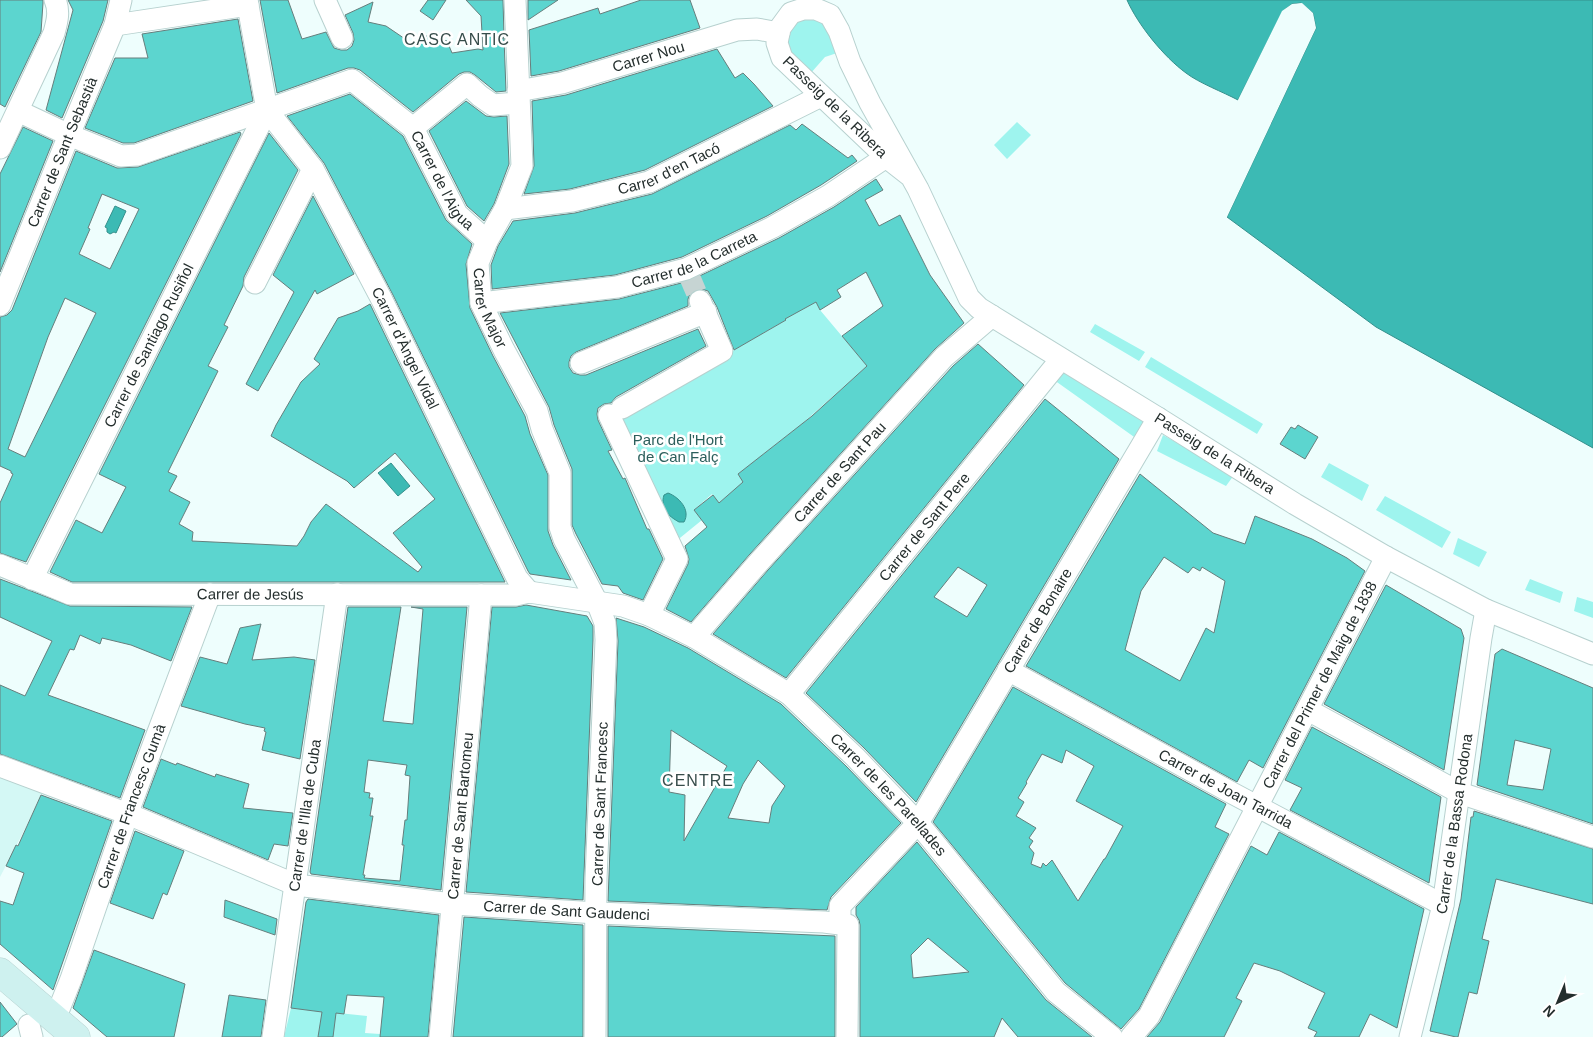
<svg xmlns="http://www.w3.org/2000/svg" width="1593" height="1037" viewBox="0 0 1593 1037" font-family="Arial,sans-serif">
	<style>
		.built { fill: #d4f8f5 }
		.green { fill: #9ef4ee }
		.water { fill: #3cbab4; stroke: #35908c }
		.pier { fill: #eefefd }
		.building { fill: #5cd5cf; stroke: #667e7c; fill-rule: evenodd }
		.lines { fill: none; stroke-linecap: round; stroke-linejoin: round }
		.street-tunnel { stroke: #c6d4d3; stroke-width: 21; stroke-dasharray: 21 11; stroke-linecap: butt }
		.street-casing { stroke: #b7d1cf; stroke-width: 23 }
		.secondary-casing { stroke: #b7d1cf; stroke-width: 29 }
		.street { stroke: #fff; stroke-width: 21 }
		.secondary { stroke: #cef1ef; stroke-width: 28 }
		.labels { text-anchor: middle; stroke-width: 5; stroke-linejoin: round; paint-order: stroke }
		.street-label { font-size: 15px; fill: #242e2d; stroke: #fff }
		.park-label { font-size: 15px; fill: #2c5f5c; stroke: #fff }
		.neighbourhood-label { font-size: 16px; letter-spacing: 1px; fill: #374d4b; stroke: #fff }
	</style>
	<rect width="100%" height="100%" fill="#eefefd"/>
	<path class="built" d="M0 773 43 790 26 827 0 877Z"/>
	<path class="green" d="M804 18 824 20 840 52 825 57 810 74 788 50 787 37 793 24Z
		M1017 122 1031 135 1007 159 994 145Z
		M816 302 820 310 867 366 803 423 738 474 750 490H734L719 503 712 494 694 510 702 520 675 542 608 423 786 320 785 318Z
		M1095 324 1145 352 1139 361 1090 332Z
		M1151 357 1263 424 1257 434 1145 367Z
		M1062 369 1147 422 1137 439 1054 380Z
		M1163 435 1234 475 1226 486 1157 451Z
		M1329 463 1369 485 1362 501 1321 477Z
		M1385 496 1451 532 1442 548 1376 510Z
		M1458 538 1487 552 1479 567 1453 554Z
		M1530 579 1563 592 1560 603 1525 590Z
		M1577 597 1593 602V618L1574 611Z
		M291 1008 367 1016 365 1033 380 1034V1037H333L318 1035V1037H284Z"/>
	<path class="water" d="M1127 0H1593V448L1376 327 1227 217 1316 28 1313 13 1301 3 1292 4 1283 11 1238 100C1223 92 1199 83 1186 73 1164 57 1138 25 1127 0Z
		M115 206 126 211 116 233 114 232 110 234 107 232V228L105 227Z
		M391 463 410 486 398 496 378 473Z
		M668 493C679 497 691 510 684 522H679C668 516 660 508 664 495Z"/>
	<path class="pier" d="M1302 3 1313 13 1316 28 1226 219 1225 216 1313 27 1311 14 1301 6 1293 7 1284 13 1240 101 1237 103 1238 100 1282 11 1292 4Z"/>
	<path class="building" d="M0 0H43V3L41 32 5 107 0 104Z
		M68 0H108L103 21 62 118 46 110 73 10Z
		M260 0H288L302 39 326 32 334 48 341 50H347L352 46 354 40 353 33 345 15 373 2 368 22 386 26 414 45 422 35 447 41 452 53 478 49 483 50 481 16 466 0H503L504 37 501 39 504 38 506 91 496 92 475 75 470 72H464L459 74 413 112 360 70 354 68H348L277 93Z
		M428 0H446L433 20 420 11Z
		M528 0H558L528 20Z
		M641 0H690L700 28 559 71 531 76 529 30 598 8 600 14Z
		M238 19 253 101 134 143H123L85 128 115 58H148L142 34Z
		M717 49 735 78 743 73 754 84 773 106 645 170 570 189 524 194 534 166 532 101 566 95Z
		M350 94 403 136 446 220 472 244 466 264 470 308 493 356 525 416 530 434 548 475V531L553 545 571 580 530 574 528 571 393 295 324 163 287 116Z
		M466 101 486 116 494 117 507 116 509 164 494 204 484 221 467 206 429 131Z
		M802 124 848 158 852 155 857 161 821 185 767 216 682 257 615 275 492 289 491 265 498 246 513 221 575 213 652 194 790 125 796 130Z
		M23 127 53 141 0 272V174Z
		M240 132 241 134 26 562 0 553V503L13 474 11 473V471L0 466V317L7 315 12 310 76 151 117 168 138 167ZM102 194 139 209 110 269 79 254 90 229 88 228ZM65 298 96 313 25 457 8 449 48 337Z
		M269 133 298 170 244 277 243 286 224 325 228 327 208 366 218 371 168 472 177 476 169 491 190 502 179 524 193 532 192 541 297 546 304 536 311 522 326 504 418 572 422 567 393 533 435 499 395 453 354 488 347 481 271 436 276 425 301 382 320 364 314 359 338 318 358 311 370 304 505 582H72L50 572 76 520 102 533 126 487 99 474Z
		M876 179 883 190 865 200 879 226 900 215 930 275 964 323 935 349 750 554 691 622 666 609 688 564 689 559 685 546 707 527 694 510 713 495 719 503 743 482 738 474 812 416 867 366 842 336 883 306 866 272 837 290 841 297 820 310 816 302 785 319 786 320 734 350 717 307 708 291 701 289 695 290 690 294 688 299V306L576 352 571 356 569 362V367L573 373 580 375H586L698 329 706 346 616 397 611 403 604 404 598 408 597 414 598 420 612 450 608 451 623 479 625 478 647 529H649L663 559 643 600 623 593 618 586 602 584 576 534 572 525V469L554 425 549 407 500 313 619 299 689 281 779 238 834 207Z
		M313 196 354 274 317 294 315 290 258 391 246 384 294 292 273 275Z
		M978 344 1024 385 786 678 713 634 768 570 953 366Z
		M1045 399 1119 459 916 802 864 748 806 693ZM958 567 987 585 967 617 934 597Z
		M1298 425 1318 437 1305 459 1280 444 1291 427 1295 429Z
		M1140 474 1213 533 1245 544 1255 516 1312 539 1347 558 1365 571 1263 768 1249 760 1237 782 1026 666ZM1164 557 1188 573 1193 567 1200 571 1202 567 1225 581 1214 633 1206 628 1180 681 1125 650 1141 591Z
		M0 579 70 606 192 607 171 661 131 645 102 638 100 644 80 635 74 650 70 649 48 695 145 730 120 798 0 754V685L25 696 52 641 0 617Z
		M1386 585 1461 629 1464 638 1444 770 1324 704Z
		M526 605 587 616 593 626V640L583 900 466 892 492 607H516Z
		M348 607H401L383 721 413 724 423 609 411 607H467L441 890 311 874 310 872ZM368 760 407 765 405 775 410 776 407 820H405L402 845H404L400 881 364 878 365 875H363L373 816H370L373 798H369L370 793 364 792Z
		M616 618 644 627 688 648 781 704 846 766 901 823 831 897 827 910 608 901 618 641ZM671 730 727 766 684 841 685 795 669 792ZM758 760 785 786 772 806 769 823 728 818 743 784Z
		M261 624 252 660 294 657 315 660 300 759 262 750 266 732 264 731 265 728 245 724 181 706 200 657 227 664 240 628Z
		M1502 649 1593 688V824L1477 785 1495 654ZM1515 740 1551 749 1543 790 1507 785Z
		M1013 687 1226 804 1215 827 1229 834 1139 1009 1121 1029 1065 983 933 822ZM1066 750 1094 766 1076 801 1123 826 1105 859H1104L1078 901 1052 860 1046 866 1043 863 1041 868 1031 864 1034 853 1029 847 1033 841 1029 838 1036 828 1016 816 1024 802 1018 798 1027 783 1026 782 1042 754 1062 763Z
		M1312 727 1441 797 1429 883 1290 810 1302 788 1285 780Z
		M161 759 176 765 177 763 215 777 216 774 249 784 243 808 293 813 288 846 274 844 268 860 143 807Z
		M41 795 112 821 53 990 0 944V901L13 905 24 873 6 866 16 845 18 846Z
		M1474 811 1593 849V904L1496 879 1482 939 1489 941 1477 994 1469 992 1458 1037H1456L1430 1031 1461 899 1471 817H1473Z
		M135 831 184 851 167 895 163 893 153 919 110 903Z
		M1279 832 1424 909 1397 1028 1370 1014 1359 1037H1314L1317 1032 1308 1028 1325 993 1280 971 1254 963 1236 998 1242 1001 1224 1037H1147L1160 1022 1251 846 1267 855Z
		M917 842 1046 1000 1092 1037H1018L1002 1018 994 1037H860V925L859 920 856 915V907ZM928 938 969 972 913 978 911 955Z
		M308 899 439 915 428 1037H380L384 997 347 995 344 1014 336 1013 333 1037H318L322 1012 291 1008 306 902Z
		M225 900 277 919 275 935 224 917Z
		M464 917 583 925V1037H453Z
		M608 926 835 936V1037H608Z
		M94 950 185 984 174 1037H107L73 1008Z
		M229 995 266 1000 261 1037H222Z
		M0 1002 17 1024 2 1037H0Z"/>
	<g class="lines">
		<path class="street-tunnel" d="M688 273 700 301"/>
		<defs>
			<g id="street">
				<path id="s1" d="M247 0 267 110 313 169 382 300 517 578 529 592"/>
				<path d="M325 0 342 38"/>
				<path id="s2" d="M515 0 522 166 505 209 487 241 478 263 481 303 504 350 537 411 542 429 560 473V527L564 539 597 602 605 623 606 640 596 879 595 1037"/>
				<path d="M115 25 248 5"/>
				<path id="s3" d="M518 91 562 83 737 30 757 29 779 33"/>
				<path id="s4" d="M18 111 69 135 121 156 137 155 352 80 413 128 457 214 487 241"/>
				<path d="M413 128 467 84 480 96 493 105 518 103"/>
				<path d="M0 148 54 33C57 22 60 11 55 0"/>
				<path id="s5" d="M909 175 886 157 782 58 777 43 780 28 791 13 803 9H816L830 15 839 31 850 62 870 103 918 189 969 298 979 308 1158 418 1295 504 1386 557 1486 610 1593 654"/>
				<path id="s6" d="M505 209 572 201 649 182 821 96"/>
				<path d="M255 283 313 169"/>
				<path id="s7" d="M481 303 617 287 686 269 773 227 828 196 886 157"/>
				<path id="s8" d="M0 305 69 135 115 25 121 0"/>
				<path d="M581 363 706 312"/>
				<path d="M622 408 722 351 700 301"/>
				<path d="M609 415 677 559 649 615"/>
				<path id="s9" d="M0 565 70 594 516 595 529 592 623 606 649 615 694 637 789 694 855 757 918 823 1056 992 1112 1037"/>
				<path id="s10" d="M32 579 267 110"/>
				<path id="s11" d="M694 637 759 562 944 357 992 316"/>
				<path id="s12" d="M1008 670 1232 793 1443 905"/>
				<path id="s13" d="M789 694 1061 359"/>
				<path d="M1308 710 1460 793 1593 837"/>
				<path id="s14" d="M0 766 128 814 296 885 452 904 597 913 824 922 848 925 847 1037"/>
				<path id="s15" d="M840 923V906L918 823 1158 418"/>
				<path id="s16" d="M55 1019 71 979 131 804 210 594"/>
				<path d="M29 1025 32 1037"/>
				<path id="s17" d="M273 1037 337 594"/>
				<path id="s18" d="M440 1037 481 595"/>
				<path id="s19" d="M1131 1037 1149 1016 1386 557"/>
				<path id="s20" d="M1410 1037 1443 905 1481 638 1486 610"/>
			</g>
			<path id="secondary" d="M0 972 76 1037"/>
		</defs>
		<use href="#street" class="street-casing"/>
		<use href="#secondary" class="secondary-casing"/>
		<use href="#street" class="street"/>
		<use href="#secondary" class="secondary"/>
	</g>
	<g class="labels">
		<g class="street-label">
			<text dy="5" stroke="none"><textPath href="#s3" startOffset="135">Carrer Nou</textPath></text>
			<text transform="translate(835 107) rotate(44)" y="5">Passeig de la Ribera</text>
			<text dy="5" stroke="none"><textPath href="#s8" startOffset="165">Carrer de Sant Sebastià</textPath></text>
			<text dy="5" stroke="none"><textPath href="#s6" startOffset="170">Carrer d'en Tacó</textPath></text>
			<text dy="5" stroke="none"><textPath href="#s4" startOffset="494">Carrer de l'Aigua</textPath></text>
			<text dy="5" stroke="none"><textPath href="#s7" startOffset="219">Carrer de la Carreta</textPath></text>
			<text dy="5" stroke="none"><textPath href="#s2" startOffset="320">Carrer Major</textPath></text>
			<text dy="5" stroke="none"><textPath href="#s10" startOffset="261">Carrer de Santiago Rusiñol</textPath></text>
			<text dy="5" stroke="none"><textPath href="#s1" startOffset="388">Carrer d'Àngel Vidal</textPath></text>
			<text dy="5" stroke="none"><textPath href="#s5" startOffset="870">Passeig de la Ribera</textPath></text>
			<text dy="5" stroke="none"><textPath href="#s11" startOffset="220">Carrer de Sant Pau</textPath></text>
			<text dy="5" stroke="none"><textPath href="#s13" startOffset="215">Carrer de Sant Pere</textPath></text>
			<text dy="5" stroke="none"><textPath href="#s9" startOffset="256">Carrer de Jesús</textPath></text>
			<text dy="5" stroke="none"><textPath href="#s15" startOffset="366">Carrer de Bonaire</textPath></text>
			<text dy="5" stroke="none"><textPath href="#s19" startOffset="400">Carrer del Primer de Maig de 1838</textPath></text>
			<text dy="5" stroke="none"><textPath href="#s12" startOffset="248">Carrer de Joan Tarrida</textPath></text>
			<text dy="5" stroke="none"><textPath href="#s9" startOffset="960">Carrer de les Parellades</textPath></text>
			<text transform="translate(600 804) rotate(-88)" y="5">Carrer de Sant Francesc</text>
			<text dy="5" stroke="none"><textPath href="#s16" startOffset="226">Carrer de Francesc Gumà</textPath></text>
			<text dy="5" stroke="none"><textPath href="#s17" startOffset="224">Carrer de l'Illa de Cuba</textPath></text>
			<text dy="5" stroke="none"><textPath href="#s18" startOffset="222">Carrer de Sant Bartomeu</textPath></text>
			<text dy="5" stroke="none"><textPath href="#s20" startOffset="218">Carrer de la Bassa Rodona</textPath></text>
			<text dy="5" stroke="none"><textPath href="#s14" startOffset="591">Carrer de Sant Gaudenci</textPath></text>
		</g>
		<g class="park-label">
			<text x="678" y="445">Parc de l'Hort<tspan x="678" dy="17">de Can Falç</tspan></text>
		</g>
		<g class="neighbourhood-label">
			<text x="457" y="45">CASC ANTIC</text>
			<text x="698" y="786">CENTRE</text>
		</g>
	</g>
	<g transform="translate(1558 1002) rotate(224)" stroke="#ffffff" stroke-width="4" paint-order="stroke">
	<path d="M0-4L9 19L0 12L-9 19Z" fill="#242e2d"/>
	<text y="-8" font-size="14" font-weight="bold" text-anchor="middle" fill="#242e2d">N</text>
	</g>
</svg>
